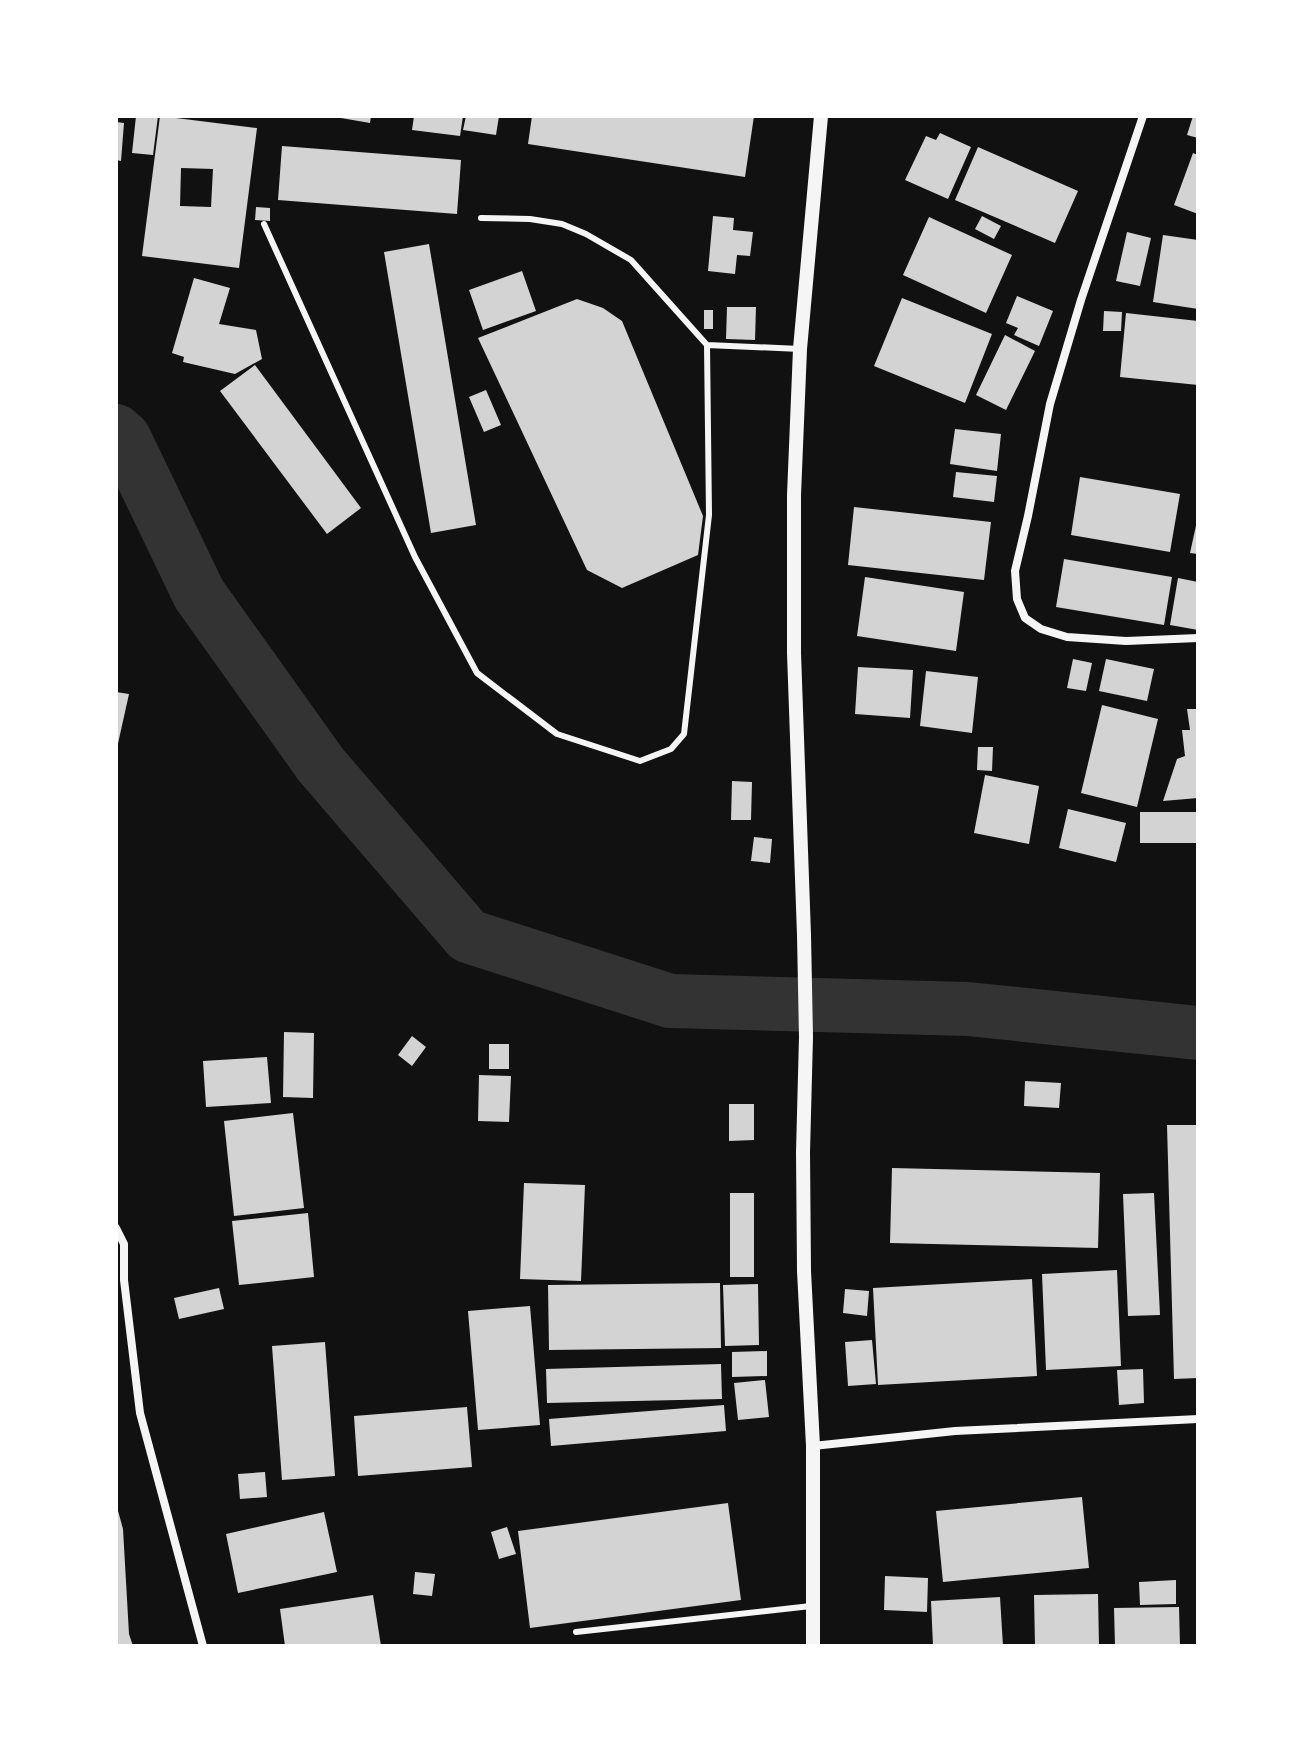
<svg xmlns="http://www.w3.org/2000/svg" width="1314" height="1762" viewBox="0 0 1314 1762" font-family="'Varela Round',sans-serif">
	<style>
		.lines { fill: none; stroke-linecap: round; stroke-linejoin: round }
		.river { stroke: #333; stroke-width: 54 }
		.building { fill: #d3d3d3; fill-rule: evenodd }
		.service { stroke: #f5f5f5; stroke-width: 6 }
		.minor { stroke: #f5f5f5; stroke-width: 8 }
		.tertiary { stroke: #f5f5f5; stroke-width: 14 }
	</style>
	<rect width="100%" height="100%" fill="#111"/>
	<g class="lines">
		<path class="river" d="M116 431 124 438 199 594 321 765 468 936 670 1001 968 1009 1198 1033"/>
	</g>
	<path class="building" d="M136 116H158L153 155 132 153Z
		M160 116 257 128 239 268 142 256ZM181 168 213 169 211 207 180 206Z
		M341 116H371L370 123 341 118Z
		M414 116H463L460 136 412 130Z
		M466 116H499L496 135 463 130Z
		M532 116H754L745 177 528 144Z
		M1193 116H1198V138L1187 135Z
		M116 122 124 123 121 161 116 160Z
		M940 133 971 147 948 199 905 180 926 136 936 140Z
		M282 146 461 160 457 214 278 200Z
		M978 147 1078 191 1055 243 955 200Z
		M1193 153 1198 155V214L1174 205Z
		M256 207 270 208V221L255 220Z
		M713 216 734 218 733 230 753 232 750 256 737 255 735 274 708 271Z
		M982 216 1001 226 994 239 975 229Z
		M929 217 1012 255 986 313 903 275Z
		M1127 232 1151 238 1140 286 1116 281Z
		M1163 235 1198 240V309L1153 302Z
		M429 244 476 525 431 533 384 252Z
		M522 271 536 311 483 330 469 290Z
		M194 278 230 288 219 324 256 330 262 359 235 374 183 362 184 357 172 353Z
		M1017 296 1053 311 1039 346 1014 335 1018 328 1006 323Z
		M902 298 992 334 965 403 874 366Z
		M577 299 603 308 622 321 703 516 698 555 622 588 587 570 478 338Z
		M727 307H756L755 340 726 339Z
		M704 310H713V329H704Z
		M1104 311 1122 312 1121 331H1103Z
		M1126 313 1198 321V385L1120 377Z
		M1005 335 1035 351 1006 410 976 395Z
		M255 365 361 508 327 534 220 391Z
		M486 390 501 425 484 432 469 397Z
		M955 429 1001 434 997 471 950 464Z
		M956 472 997 476 994 502 953 497Z
		M1080 477 1180 494 1170 552 1071 535Z
		M854 507 991 522 984 580 848 565Z
		M1197 521H1198V554L1190 553Z
		M1064 559 1172 577 1164 625 1056 607Z
		M865 577 964 592 956 651 857 636Z
		M1178 578 1198 582V630L1170 625Z
		M1073 659 1092 663 1086 691 1067 688Z
		M1106 659 1154 669 1147 701 1099 691Z
		M858 667 913 670 910 718 855 714Z
		M926 671 978 677 972 733 920 726Z
		M116 692 129 694 117 748H116Z
		M1102 705 1158 719 1137 807 1081 793Z
		M1187 709H1198V798L1163 801 1177 759 1185 756 1182 730H1190Z
		M978 747H993L992 771 977 770Z
		M985 775 1039 786 1029 844 974 833Z
		M732 781 752 782 751 820H731Z
		M1068 809 1126 823 1116 862 1059 848Z
		M1140 812H1198V843H1140Z
		M754 837 772 839 770 863 751 861Z
		M284 1032 314 1033 313 1098 283 1097Z
		M412 1036 426 1047 412 1066 398 1055Z
		M489 1044H509V1069H489Z
		M267 1057 271 1103 206 1107 203 1061Z
		M479 1075 511 1076 509 1122 478 1121Z
		M1025 1081 1061 1083 1059 1108 1024 1106Z
		M729 1104H754V1140L729 1141Z
		M293 1113 304 1208 234 1216 224 1121Z
		M1167 1125H1198V1378L1174 1379Z
		M892 1168 1100 1173 1098 1248 890 1243Z
		M524 1183 585 1185 581 1281 520 1279Z
		M730 1193H754V1277H730Z
		M1154 1193 1160 1315 1128 1316 1123 1194Z
		M308 1213 314 1277 239 1285 232 1221Z
		M1117 1270 1121 1366 1046 1370 1042 1274Z
		M1032 1279 1037 1376 878 1385 873 1288Z
		M720 1283 721 1348 549 1350 548 1285Z
		M758 1284 759 1345 725 1346 723 1285Z
		M219 1288 224 1309 179 1319 174 1298Z
		M845 1289 869 1291 867 1316 843 1313Z
		M530 1306 540 1425 478 1430 468 1311Z
		M872 1340 876 1384 848 1386 845 1342Z
		M325 1342 335 1476 282 1480 272 1346Z
		M767 1351V1376L732 1377V1352Z
		M721 1364 722 1399 547 1403 546 1369Z
		M1143 1369 1144 1403 1119 1405 1117 1370Z
		M765 1380 769 1417 738 1420 734 1383Z
		M724 1405 726 1431 551 1446 549 1419Z
		M467 1407 472 1467 358 1476 354 1416Z
		M265 1472 267 1497 240 1499 238 1474Z
		M1082 1497 1089 1568 943 1582 936 1511Z
		M728 1503 741 1600 530 1628 518 1531Z
		M117 1507 123 1529 129 1634 133 1646H116Z
		M324 1512 337 1572 238 1593 226 1534Z
		M507 1527 516 1554 499 1559 491 1532Z
		M415 1572 435 1574 432 1596 413 1594Z
		M885 1576 928 1578 927 1612 884 1610Z
		M1176 1580V1604L1140 1605 1139 1582Z
		M1098 1594 1099 1646H1035L1034 1595Z
		M373 1595 381 1646H285L280 1609Z
		M1000 1597 1003 1646H933L931 1601Z
		M1179 1607 1180 1646H1115L1114 1608Z"/>
	<g class="lines">
		<path class="service" d="M481 218 530 219 562 224 586 234 631 260 707 345
			M264 224 415 557 477 673 557 734 640 761 671 749 684 734 709 515 707 345 800 349
			M576 1632 811 1606"/>
		<path class="minor" d="M1143 116 1081 300 1050 404 1028 516 1015 571 1017 599 1025 618 1041 629 1067 637 1126 641 1198 638
			M116 1228 124 1244V1280L140 1413 203 1646
			M813 1446 955 1431 1198 1419"/>
		<path class="tertiary" d="M813 1646V1446L804 1271 803 1152 806 1037 804 935 794 653V495L800 349 821 116"/>
	</g>
	<rect width="1314" height="1762" fill="none" stroke="#ffffff" stroke-width="236"/>
</svg>
